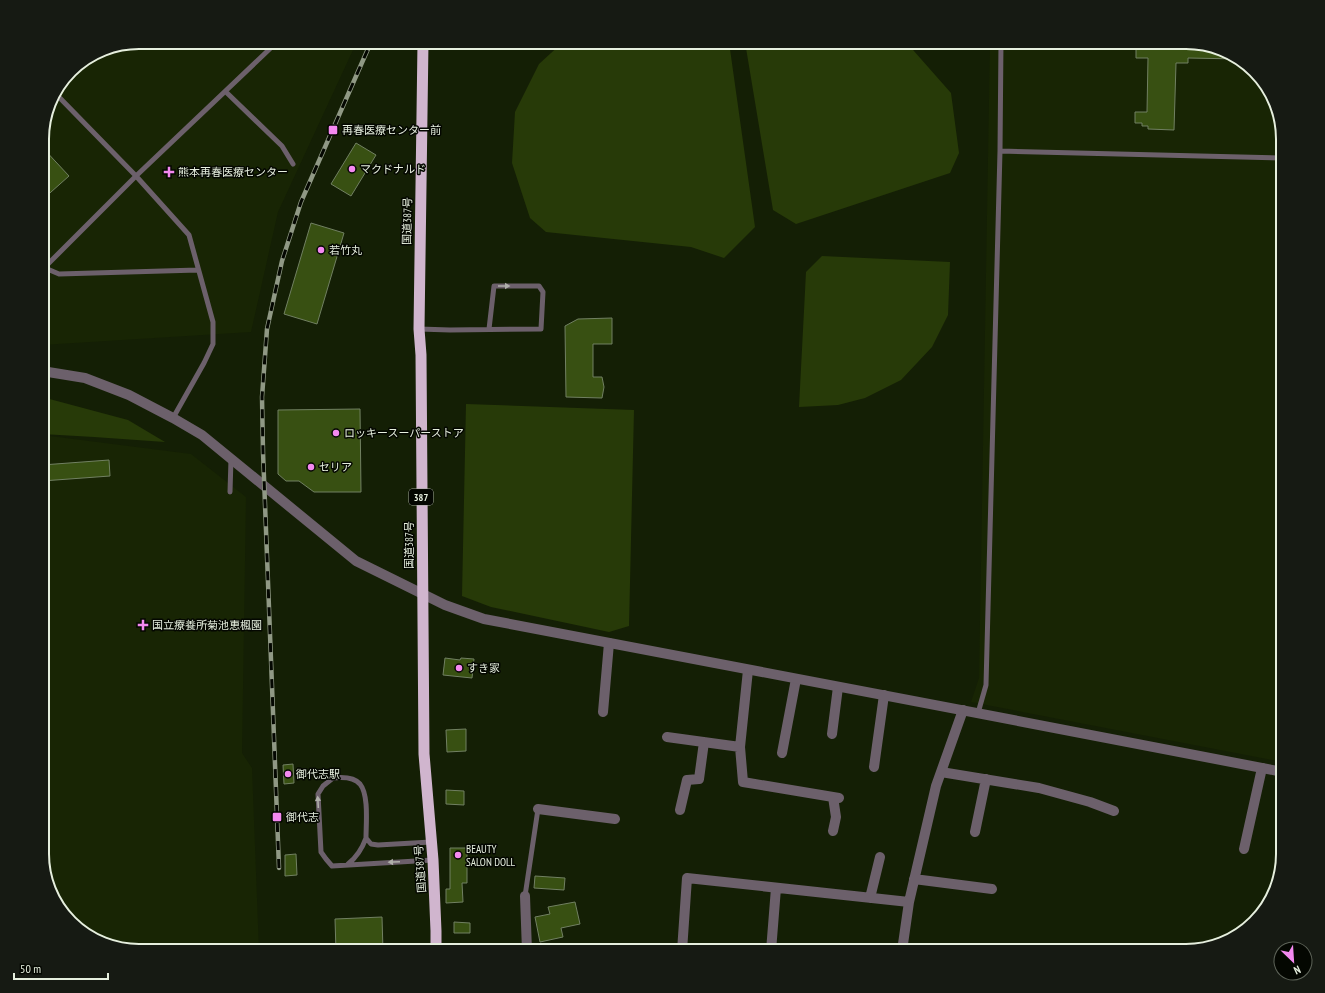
<svg xmlns="http://www.w3.org/2000/svg" width="1325" height="993" viewBox="0 0 1325 993" font-family="'PT Sans Narrow','Noto Sans JP',sans-serif">
	<style>
		.built { fill: #182504 }
		.green { fill: #273a08 }
		.building { fill: #385012; stroke: #718062 }
		.lines { fill: none; stroke-linecap: round; stroke-linejoin: round }
		.service { stroke: #6c606b; stroke-width: 5 }
		.minor { stroke: #6c606b; stroke-width: 10 }
		.tertiary { stroke: #6c606b; stroke-width: 10 }
		.trunk { stroke: #d0b5ce; stroke-width: 11 }
		.rail-casing { stroke: #909985; stroke-width: 4.5 }
		.rail { stroke: #040701; stroke-width: 3; stroke-dasharray: 9; stroke-linecap: butt }
		.oneway { fill: #afafaa }
		.poi-dot { fill: #f489f0; stroke: #040701; stroke-width: 1.5 }
		.labels { text-anchor: middle; stroke-width: 3; stroke-linejoin: round; paint-order: stroke }
		.shield { fill: #040701; stroke: #a2a99c; stroke-width: 1 }
		.shield-label { font-size: 10px; font-weight: bold; fill: #e6efde }
		.poi-label { font-size: 11px; fill: #e6efde; stroke: #040701; text-anchor: start }
		.street-label { font-size: 11px; fill: #e6efde; stroke: #040701 }
		.rim { fill: none; stroke: #e6efde; stroke-width: 2 }
	</style>
	<rect width="100%" height="100%" fill="#141f05"/>
	<path class="built" d="M139 42H355L353 50 278 212 251 332 42 345V132L52 96 75 66 102 49Z
		M990 42H1187L1218 47 1245 62 1273 96 1283 138V762L971 702 979 678Z
		M42 435 191 454 246 497 242 753 252 768 259 951H138L107 946 80 931 52 897 42 861Z"/>
	<path class="green" d="M563 42H729L755 227 724 258 691 247 546 232 530 218 512 163 515 112 539 64Z
		M745 42H906L951 93 959 153 950 173 796 224 773 210Z
		M822 256 950 262 948 315 932 347 901 380 865 398 838 405 799 407 806 272Z
		M42 397 128 420 165 442 94 437 42 434Z
		M466 404 634 410 629 626 609 632 491 607 462 596Z"/>
	<path class="building" d="M1136 42H1187L1218 47 1239 59 1188 58V63H1176L1174 130 1148 129V126H1142V123H1135V112H1147L1148 58H1136Z
		M356 143 376 155 351 196 331 184Z
		M42 147 69 176 42 200Z
		M311 223 344 233 317 324 284 314Z
		M612 318V344H593V377H602L604 387 602 398 566 397 565 326 578 319Z
		M360 409 361 492H314L299 481H286L278 474V410Z
		M109 460 110 476 42 481V465Z
		M445 658 460 660 461 658 474 659 472 678 443 675Z
		M466 729V751L447 752 446 730Z
		M293 764 294 783 284 784 283 765Z
		M446 790 464 791V805L446 804Z
		M450 848H467V883H462L463 902 446 903V889H450Z
		M296 854 297 875 285 876V855Z
		M535 876 565 878 564 890 534 888Z
		M575 902 580 924 561 928 563 937 540 942 535 917 550 914 548 907Z
		M382 917 383 951H336L335 919Z
		M454 922 470 923V933H454Z"/>
	<g class="lines">
		<path class="service" d="M226 92 282 146 293 164
			M55 93 136 176 189 235 213 322V344L204 363 173 418
			M1000 151 1283 158
			M45 268 59 274 198 270
			M42 270 136 176 277 42
			M419 329 450 330 541 329 543 292 539 286H494L489 329
			M230 492 231 459
			M978 713 986 685 1000 151 1001 42
			M431 842 378 845 371 844 366 838C366 824 369 795 360 784 354 777 342 777 333 778L323 786 318 794 321 852 326 859 332 866 433 860
			M348 864C357 857 362 849 366 838
			M525 896 538 809"/>
		<path class="minor" d="M748 670 740 747 743 782 839 798
			M603 712 609 643
			M832 734 838 687
			M667 737 740 747
			M782 753 796 679
			M874 767 884 695
			M941 772 1039 788 1090 802 1114 811
			M833 797 836 817 833 831
			M538 809 615 819
			M680 810 687 780 699 779 704 742
			M975 832 986 779
			M1244 849 1262 768
			M914 879 992 889
			M525 896 527 951
			M870 898 880 857
			M682 951 687 878 909 902
			M771 951 776 888
			M902 951 909 902 936 786 963 710"/>
		<path class="tertiary" d="M42 371 85 378 129 395 173 418 202 435 356 561 445 605 484 619C750 670 1017 720 1283 772"/>
		<path class="trunk" d="M423 42 419 329 421 355 424 754 433 860 436 931V951"/>
		<defs>
			<path id="rail" d="M279 868 263 452 262 397 267 329 282 261 301 202 371 42"/>
		</defs>
		<use href="#rail" class="rail-casing"/>
		<use href="#rail" class="rail"/>
	</g>
	<defs><path id="oneway-solid" d="M-6-.8H1V-3.2L6.5 0L1 3.2V.8H-6Z"/></defs>
	<g class="oneway">
		<use href="#oneway-solid" transform="translate(504 286)"/>
		<use href="#oneway-solid" transform="translate(318 802) rotate(-93)"/>
		<use href="#oneway-solid" transform="translate(394 862) rotate(177)"/>
	</g>
	<g class="poi-dot">
		<rect x="328" y="125" width="10" height="10" rx="2"/>
		<circle cx="352" cy="169" r="4"/>
		<path d="M167 166h4v4h4v4h-4v4h-4v-4h-4v-4h4z"/>
		<circle cx="321" cy="250" r="4"/>
		<circle cx="336" cy="433" r="4"/>
		<circle cx="311" cy="467" r="4"/>
		<path d="M141 619h4v4h4v4h-4v4h-4v-4h-4v-4h4z"/>
		<circle cx="459" cy="668" r="4"/>
		<circle cx="288" cy="774" r="4"/>
		<rect x="272" y="812" width="10" height="10" rx="2"/>
		<circle cx="458" cy="855" r="4"/>
	</g>
	<g class="labels">
		<rect class="shield" x="409" y="489" width="24" height="16" rx="3"/>
		<g class="shield-label">
			<text x="421" y="501">387</text>
		</g>
		<g class="poi-label">
			<text x="342" y="134">再春医療センター前</text>
			<text x="360" y="173">マクドナルド</text>
			<text x="178" y="176">熊本再春医療センター</text>
			<text x="329" y="254">若竹丸</text>
			<text x="344" y="437">ロッキースーパーストア</text>
			<text x="319" y="471">セリア</text>
			<text x="152" y="629">国立療養所菊池恵楓園</text>
			<text x="467" y="672">すき家</text>
			<text x="296" y="778">御代志駅</text>
			<text x="286" y="821">御代志</text>
			<text x="466" y="853">BEAUTY<tspan x="466" dy="13">SALON DOLL</tspan></text>
		</g>
		<g class="street-label">
			<text transform="translate(407 221) rotate(-89)" y="4">国道387号</text>
			<text transform="translate(409 545) rotate(-90)" y="4">国道387号</text>
			<text transform="translate(420 869) rotate(-94)" y="4">国道387号</text>
		</g>
	</g>
	<path d="M0 0H1325V993H0ZM139 49H1186A90 90 0 0 1 1276 139V854A90 90 0 0 1 1186 944H139A90 90 0 0 1 49 854V139A90 90 0 0 1 139 49Z" fill="#161a13" fill-rule="evenodd"/>
	<path class="rim" d="M139 49H1186A90 90 0 0 1 1276 139V854A90 90 0 0 1 1186 944H139A90 90 0 0 1 49 854V139A90 90 0 0 1 139 49Z"/>
	<g transform="translate(1293 961) rotate(155)"><circle r="19" fill="#040701" stroke="#5e6459"/>
	<path d="M0-3L7 15L0 10L-7 15Z" fill="#f489f0"/>
	<text y="-6" font-size="11" font-weight="bold" text-anchor="middle" fill="#e6efde">N</text>
	</g>
	<path d="M14 973v6h94v-6" fill="none" stroke="#e6efde" stroke-width="2"/>
	<text x="20" y="973" font-size="12" fill="#e6efde" stroke="#040701" stroke-width="3" paint-order="stroke">50 m</text>
</svg>
